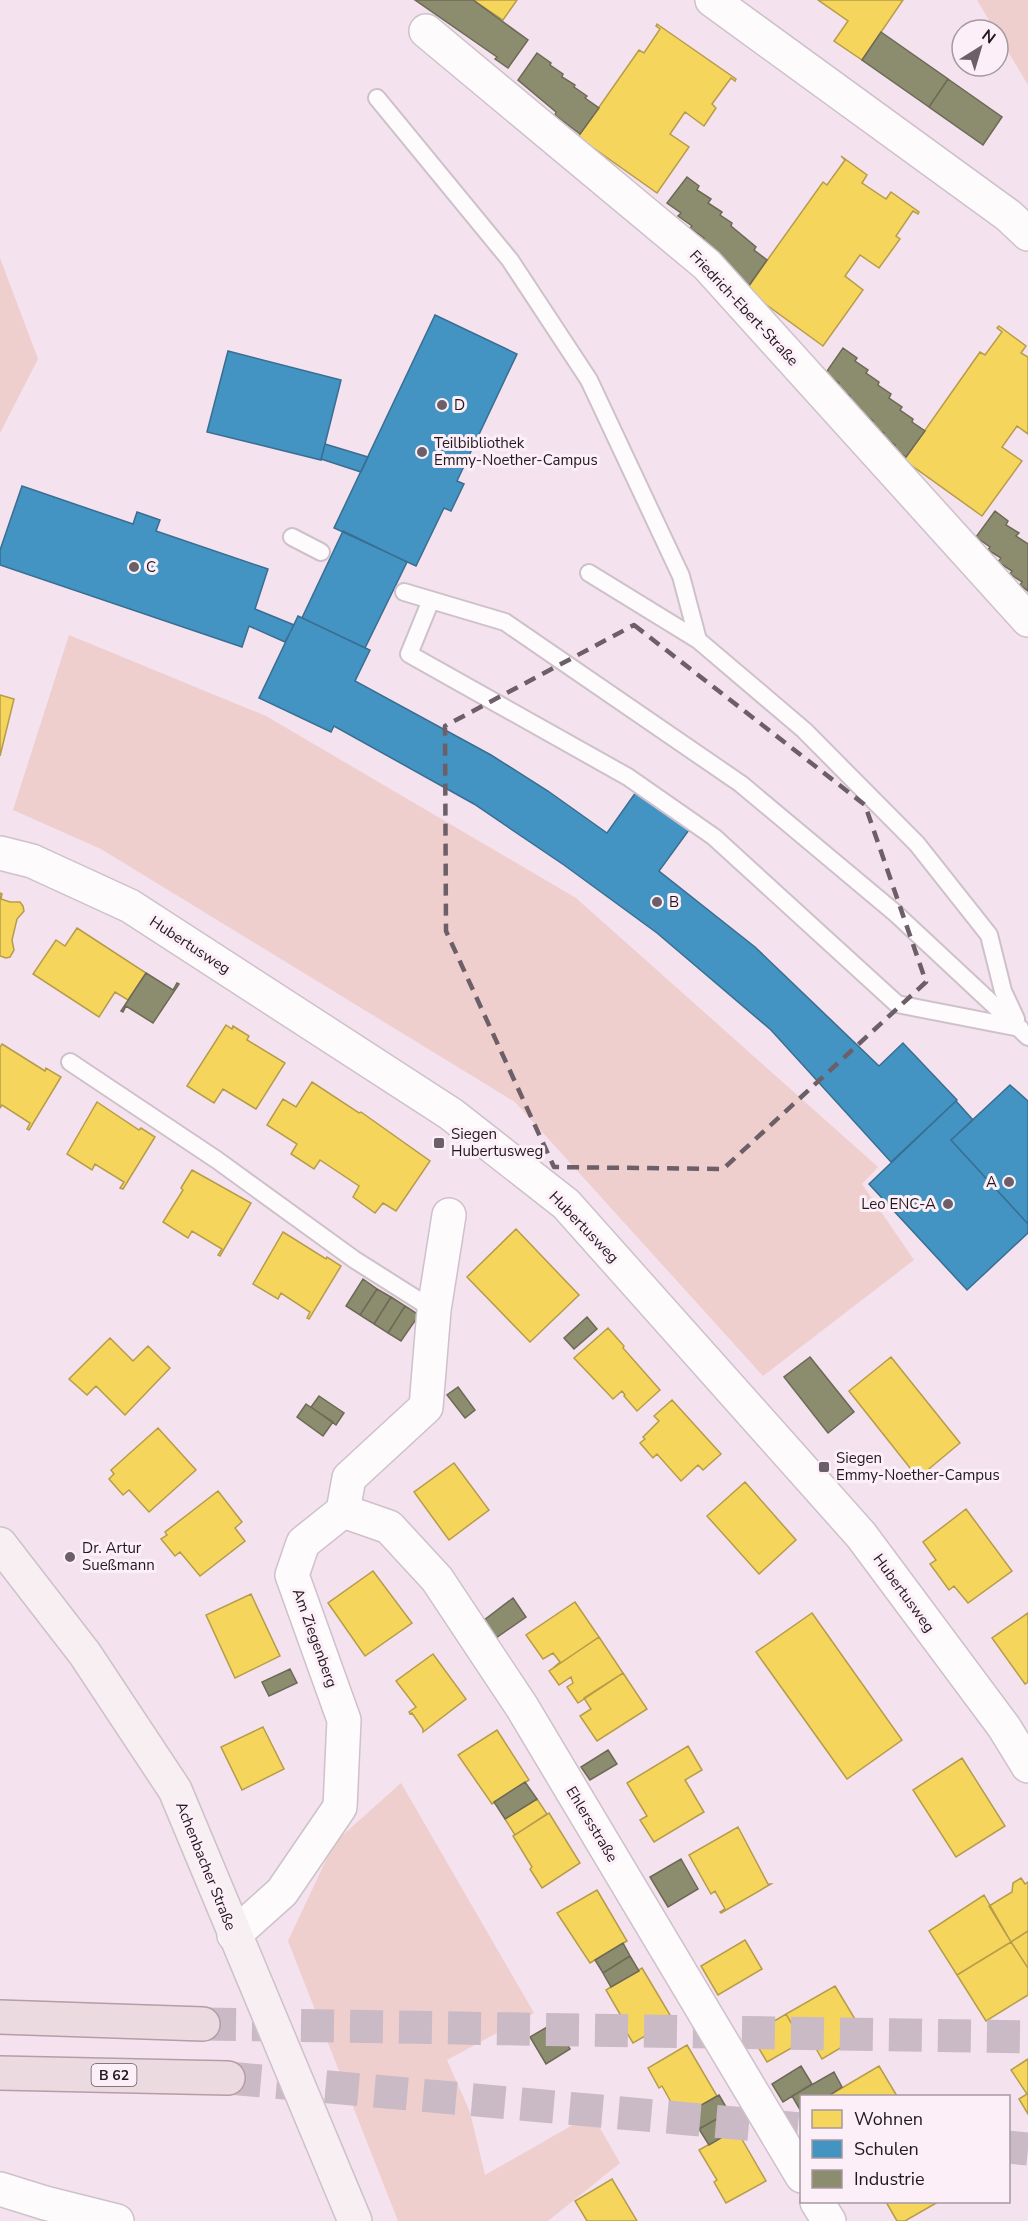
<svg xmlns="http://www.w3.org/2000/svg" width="1028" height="2221" viewBox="0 0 1028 2221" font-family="'Nunito Sans',sans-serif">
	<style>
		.green { fill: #eecfce }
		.homes { fill: #f6d55c; stroke: #b69c4a; stroke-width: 1.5 }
		.schools { fill: #4393c3; stroke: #396e92; stroke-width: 1.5 }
		.industry { fill: #8c8c6e; stroke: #6c6956; stroke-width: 1.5 }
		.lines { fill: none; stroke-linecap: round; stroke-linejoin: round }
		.trunk-tunnel { stroke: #cabac5; stroke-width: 33; stroke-dasharray: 33 16; stroke-linecap: butt }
		.service-casing { stroke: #cec1ca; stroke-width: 20 }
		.minor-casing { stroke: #cec1ca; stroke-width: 36 }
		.tertiary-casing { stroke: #cec1ca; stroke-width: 36 }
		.secondary-casing { stroke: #cec1ca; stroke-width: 36 }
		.trunk-casing { stroke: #b69ca6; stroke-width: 36 }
		.service { stroke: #fdfbfc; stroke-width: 16 }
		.minor { stroke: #fdfbfc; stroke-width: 33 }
		.tertiary { stroke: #fdfbfc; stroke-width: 33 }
		.secondary { stroke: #f7eff2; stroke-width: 33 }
		.trunk { stroke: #ebdbe0; stroke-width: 33 }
		.marked { fill: none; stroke: #6c5f67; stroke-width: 4.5; stroke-dasharray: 12 8; stroke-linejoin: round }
		.poi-dot { fill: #6c5f67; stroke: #fceff7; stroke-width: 2 }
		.labels { text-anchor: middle; stroke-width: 6; stroke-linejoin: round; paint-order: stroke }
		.shield { fill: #fceff7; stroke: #635860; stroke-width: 1.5 }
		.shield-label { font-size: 14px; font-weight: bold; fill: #22181f }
		.street-label { font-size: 15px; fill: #22181f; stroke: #fceff7 }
		.poi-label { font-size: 15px; fill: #22181f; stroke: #fceff7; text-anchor: start }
	</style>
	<rect width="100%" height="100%" fill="#f4e2ee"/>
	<path class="green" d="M977 0H1028V85L998 35V30H995Z
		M0 258 38 359 0 433Z
		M69 635 266 716 576 898 878 1167 862 1184 914 1260 763 1376 515 1102 101 849 13 810Z
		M401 1783 534 2013 447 2060 470 2112 485 2175 592 2114 620 2163 548 2221H398L288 1941 334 1843Z"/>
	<path class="homes" d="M473 0H517L503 20Z
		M818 0H903L862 60 834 41 848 21Z
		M657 24 736 79 735 81 731 78 712 104 716 108 704 126 685 112 670 134 689 147 657 193 578 137 639 50 644 53 660 29 656 26Z
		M841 156 867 175 862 183 886 199 891 192 919 212 918 214 913 211 896 236 900 239 879 268 860 255 845 276 863 290 823 346 746 290 823 182 827 185 845 160Z
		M999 326 1026 346 1021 353 1028 357V434L1017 426 1002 447 1022 461 982 516 904 460 980 352 985 355 1002 332 997 328Z
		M0 695 14 699 0 756Z
		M0 893 2 894 1 899 10 902H20L23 906 24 911 17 919 12 940 14 950 10 957 6 958 0 956Z
		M77 928 146 973 128 1000 115 992 99 1017 33 974 56 940 65 946Z
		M226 1025 232 1029 233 1026 249 1036 247 1040 285 1063 256 1109 223 1089 214 1103 187 1086Z
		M2 1044 45 1071 46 1068 61 1077 29 1130 27 1129 30 1123 2 1105 0 1108V1047Z
		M312 1082 359 1113 361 1112 430 1161 396 1211 383 1203 375 1213 353 1197 359 1186 320 1160 314 1169 291 1154 297 1144 267 1125 283 1099 296 1107Z
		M97 1102 139 1130 141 1128 155 1137 123 1189 120 1188 124 1182 95 1164 92 1170 67 1154Z
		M192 1170 251 1203 220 1256 218 1255 222 1249 192 1231 188 1238 163 1222 183 1190 181 1188Z
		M516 1229 579 1295 530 1342 467 1277Z
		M283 1232 326 1259 327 1257 341 1266 309 1319 307 1318 310 1312 281 1293 278 1299 253 1284Z
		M608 1328 624 1346 623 1348 660 1390 637 1411 624 1396 625 1395 622 1391 613 1399 574 1358Z
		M110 1338 133 1361 148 1346 170 1368 125 1415 96 1386 87 1395 69 1379Z
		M891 1357 960 1443 918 1478 849 1391Z
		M672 1400 721 1454 703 1470 698 1465 681 1481 657 1454 653 1458 640 1443 645 1439 643 1437 659 1421 654 1416Z
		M158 1428 196 1470 149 1512 129 1490 123 1495 109 1479 114 1474 111 1470Z
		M454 1463 489 1510 449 1540 414 1492Z
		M745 1482 796 1540 759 1574 707 1516Z
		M218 1491 242 1522 235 1528 245 1541 200 1576 180 1552 175 1556 161 1539 167 1535 165 1532Z
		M966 1509 1012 1571 968 1603 954 1586 949 1590 930 1564 936 1560 923 1542Z
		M373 1571 412 1623 365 1656 328 1603Z
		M251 1594 280 1656 235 1678 206 1615Z
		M575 1602 599 1637 553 1668 560 1662 553 1653 543 1659 526 1635Z
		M812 1613 902 1740 847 1779 756 1652Z
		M1028 1613V1682L1025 1684 992 1638Z
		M599 1637 623 1673 578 1703 567 1687 573 1683 571 1677 559 1685 549 1671Z
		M433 1654 466 1699 423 1732V1729L412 1713 410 1714 409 1712 416 1707 396 1681Z
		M623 1673 647 1709 597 1741 580 1716 591 1709 584 1698Z
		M263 1727 284 1769 242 1790 221 1747Z
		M497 1730 529 1780 492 1804 458 1755Z
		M688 1746 702 1770 685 1780 704 1812 654 1842 640 1820 647 1816 627 1783Z
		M962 1758 1005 1826 956 1857 913 1790Z
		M537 1799 547 1814 515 1835 505 1819Z
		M549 1813 580 1863 542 1888 530 1869 532 1867 513 1836Z
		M738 1827 768 1884H771L721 1913 720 1912 725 1909 715 1891 711 1894 689 1855Z
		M1021 1878 1025 1884 1028 1882V1931L1011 1942 989 1906 1012 1892 1013 1883Z
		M597 1890 627 1941 590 1963 557 1913Z
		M984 1895 1011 1942 957 1975 929 1931Z
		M1028 1931V1968L1011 1942Z
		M745 1940 762 1969 718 1995 701 1966Z
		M1011 1942 1028 1968V1995L986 2021 957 1975Z
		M642 1968 673 2020 633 2043 621 2023 624 2021 606 1990Z
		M835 1986 864 2034 822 2059 807 2033 800 2038 786 2014Z
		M786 2014 802 2042 767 2062 751 2035Z
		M687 2045 717 2096 680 2118 662 2086 659 2088 648 2068Z
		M1028 2059V2114L1019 2099 1027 2094 1011 2070Z
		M879 2066 897 2096H831L830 2095Z
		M736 2129 766 2181 726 2203 714 2182 717 2180 699 2150Z
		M612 2179 637 2221H587L575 2201Z
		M886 2202H938L905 2221H897Z"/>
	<path class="schools" d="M435 315 517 354 457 481 464 484 451 511 444 508 416 566 334 528Z
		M228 351 341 380 321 460 207 432Z
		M325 444 368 457 361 472 321 459Z
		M22 486 133 524 137 512 160 520 156 531 268 569 255 609 294 625 285 642 249 626 242 647 0 565V550Z
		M343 531 407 562 365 648 302 618Z
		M298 616 370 650 355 681 491 755 548 791 607 833 636 792 689 830 659 871 755 947 879 1066 903 1043 957 1100 891 1162 771 1030 657 933 564 865 474 804 334 726 331 732 259 698Z
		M1010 1085 1028 1101V1224L951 1140Z
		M956 1101 973 1120 951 1140 1028 1224V1233L967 1290 869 1184Z"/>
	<path class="industry" d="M415 0H473L528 40 508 68 495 59 497 57Z
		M881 32 948 79 929 107 862 60Z
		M537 53 551 63 550 65 563 74 562 77 575 85 574 87 587 96 585 98 599 108 580 134 555 115 556 112 518 80Z
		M948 79 1002 117 983 145 929 107Z
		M687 177 699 186 697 190 711 199 708 203 722 212 720 215 732 223 731 226 756 247 754 250 767 260 748 287 701 241 704 238 690 228 692 226 678 216 681 213 667 203Z
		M843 348 857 358 855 361 868 370 866 373 879 382 878 385 891 394 889 398 902 407 900 410 913 419 912 422 925 431 906 457 893 448 895 445 882 436 884 433 870 425 873 421 859 411 861 409 847 399 850 396 836 387 839 383 825 374Z
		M995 511 1008 521 1006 525 1019 533 1016 536 1028 544V591L1020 585 1022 582 1010 574 1012 571 998 562 1001 558 988 550 990 547 976 537Z
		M146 973 173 990 177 983 179 984 153 1023 126 1006 123 1012 121 1011Z
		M363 1279 377 1289 360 1315 346 1306Z
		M377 1289 391 1297 374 1324 360 1315Z
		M391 1297 405 1306 388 1333 374 1324Z
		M405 1306 419 1315 401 1341 388 1333Z
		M587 1317 597 1329 574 1349 564 1338Z
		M810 1357 854 1412 828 1433 784 1377Z
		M458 1387 475 1410 465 1418 447 1395Z
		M319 1396 344 1413 336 1425 311 1407Z
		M306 1404 333 1422 323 1436 297 1417Z
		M513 1598 526 1617 496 1638 483 1621Z
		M290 1669 297 1683 269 1696 262 1682Z
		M608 1750 617 1764 590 1780 581 1767Z
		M525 1782 537 1799 505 1819 494 1802Z
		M681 1859 698 1889 668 1907 650 1877Z
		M623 1943 630 1956 603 1973 595 1960Z
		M630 1956 639 1971 611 1987 603 1973Z
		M554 2023 570 2049 546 2064 530 2037Z
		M801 2066 812 2084 783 2102 772 2084Z
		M834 2072 842 2087 830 2095 831 2096H802V2113L792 2096Z
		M719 2095 729 2112 699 2129 689 2112Z
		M729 2112 739 2130 736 2129 709 2145 699 2129Z"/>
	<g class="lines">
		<path class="trunk-tunnel" d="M203 2024 1028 2037
			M228 2078 802 2129
			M1008 2147 1028 2149"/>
		<defs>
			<path id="service" d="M377 98 510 260 589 380 681 576 698 640
				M292 537 321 552
				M589 573 698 640 804 730 917 844 989 935 1003 991 1016 1019
				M404 592 505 622 741 784 894 912 1028 1037
				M431 600 409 654 628 777 714 837 897 1004 1020 1028
				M70 1062 217 1160 355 1260 434 1310"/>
			<path id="minor" d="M712 0 1009 216 1028 234
				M426 31 707 265 1028 620
				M343 1511 389 1527 437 1579 522 1707 802 2176
				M234 1935 282 1892 340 1807 344 1720 292 1575 303 1543 343 1511 349 1478 426 1407 434 1310 449 1215
				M0 2189 45 2203 117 2221
				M817 2202 829 2221"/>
			<path id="tertiary" d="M0 853 32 861 130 906 451 1114 566 1204 861 1535 1004 1727 1028 1766"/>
			<path id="secondary" d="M0 1544 85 1654 175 1790 355 2221"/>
			<path id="trunk" d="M0 2017 203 2024
				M0 2073 228 2078"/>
		</defs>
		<use href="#service" class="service-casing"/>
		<use href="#minor" class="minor-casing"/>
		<use href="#tertiary" class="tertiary-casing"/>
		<use href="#secondary" class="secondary-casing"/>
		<use href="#trunk" class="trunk-casing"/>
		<use href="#service" class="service"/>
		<use href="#minor" class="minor"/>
		<use href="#tertiary" class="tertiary"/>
		<use href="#secondary" class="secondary"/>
		<use href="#trunk" class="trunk"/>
	</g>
	<path class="marked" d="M634 625 865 805 926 982 723 1169 554 1167 446 931 445 726Z"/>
	<g class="poi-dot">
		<circle cx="442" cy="405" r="6"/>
		<circle cx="422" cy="452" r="6"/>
		<circle cx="134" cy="567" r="6"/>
		<circle cx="657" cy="902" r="6"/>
		<rect x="433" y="1137" width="12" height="12" rx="3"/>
		<circle cx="1009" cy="1182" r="6"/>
		<circle cx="948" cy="1204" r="6"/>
		<rect x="818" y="1461" width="12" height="12" rx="3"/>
		<circle cx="70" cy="1557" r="6"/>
	</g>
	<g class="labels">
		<rect class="shield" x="91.5" y="2064" width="45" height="22" rx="4.5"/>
		<g class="shield-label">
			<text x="114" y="2080">B 62</text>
		</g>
		<g class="street-label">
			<text transform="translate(744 308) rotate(47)" y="5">Friedrich-Ebert-Straße</text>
			<text transform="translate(190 945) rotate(33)" y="5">Hubertusweg</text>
			<text transform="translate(584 1227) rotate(46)" y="5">Hubertusweg</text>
			<text transform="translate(904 1593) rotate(54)" y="5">Hubertusweg</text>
			<text transform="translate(315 1638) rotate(70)" y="5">Am Ziegenberg</text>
			<text transform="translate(592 1824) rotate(59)" y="5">Ehlersstraße</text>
			<text transform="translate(206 1866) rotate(68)" y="5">Achenbacher Straße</text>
		</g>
		<g class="poi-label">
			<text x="454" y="410">D</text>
			<text x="434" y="448">Teilbibliothek<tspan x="434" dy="17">Emmy-Noether-Campus</tspan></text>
			<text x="146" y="572">C</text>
			<text x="669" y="907">B</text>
			<text x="451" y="1139">Siegen<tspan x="451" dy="17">Hubertusweg</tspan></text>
			<text x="997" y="1187" text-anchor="end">A</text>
			<text x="936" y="1209" text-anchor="end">Leo ENC-A</text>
			<text x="836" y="1463">Siegen<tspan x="836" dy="17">Emmy-Noether-Campus</tspan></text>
			<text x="82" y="1553">Dr. Artur<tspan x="82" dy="17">Sueßmann</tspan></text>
		</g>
	</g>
	<rect x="800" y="2095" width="210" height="108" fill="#fceff7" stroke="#a599a1" stroke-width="1.5"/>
	<rect x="812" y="2110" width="30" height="18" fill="#f6d55c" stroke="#a599a1" stroke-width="1.5"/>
	<text x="854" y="2125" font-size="18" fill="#22181f">Wohnen</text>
	<rect x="812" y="2140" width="30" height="18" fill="#4393c3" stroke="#a599a1" stroke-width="1.5"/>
	<text x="854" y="2155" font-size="18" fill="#22181f">Schulen</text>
	<rect x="812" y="2170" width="30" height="18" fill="#8c8c6e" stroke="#a599a1" stroke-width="1.5"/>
	<text x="854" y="2185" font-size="18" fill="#22181f">Industrie</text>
	<g transform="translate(980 48) rotate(37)"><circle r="28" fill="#fceff7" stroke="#a599a1" stroke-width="1.5"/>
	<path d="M0-4.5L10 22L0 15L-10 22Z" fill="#6c5f67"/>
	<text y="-9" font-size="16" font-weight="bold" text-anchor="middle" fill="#22181f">N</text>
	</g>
</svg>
